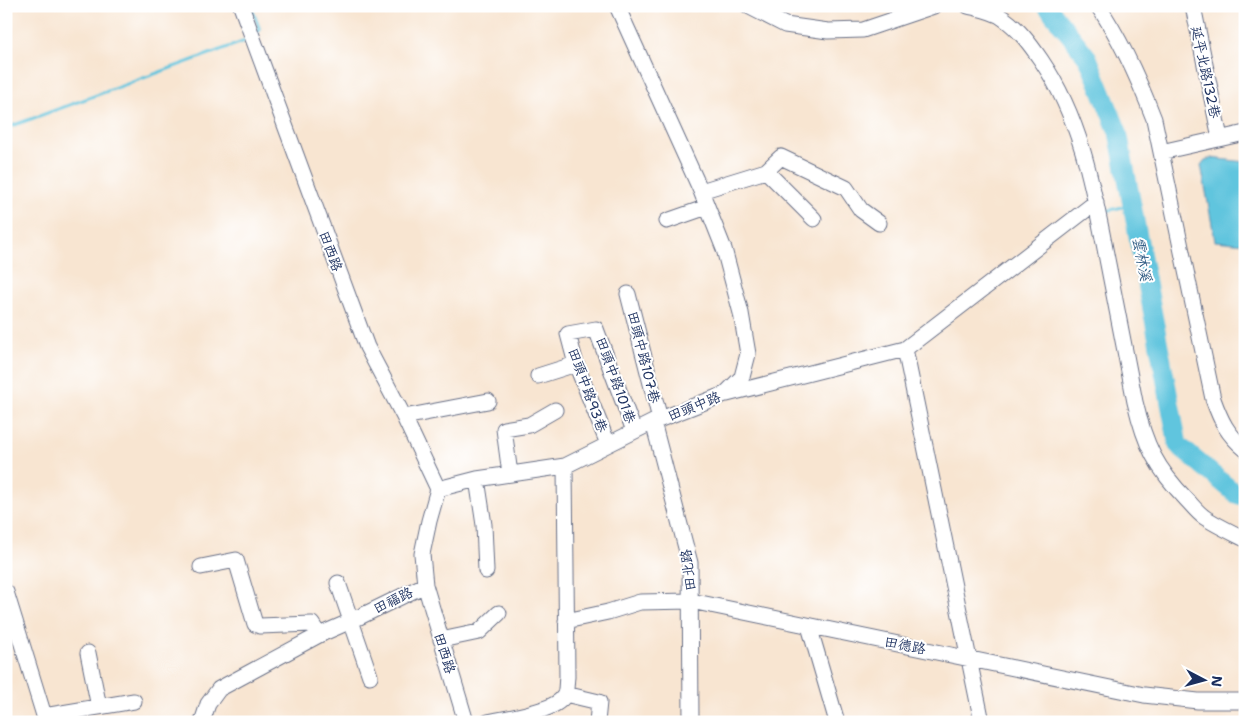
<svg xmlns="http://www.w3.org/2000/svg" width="1251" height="728" viewBox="0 0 1251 728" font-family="'Shantell Sans','LXGW WenKai TC',sans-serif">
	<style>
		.water { fill: #60c5de; stroke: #3e7a9e }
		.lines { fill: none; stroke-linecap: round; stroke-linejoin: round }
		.stream { stroke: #60c5de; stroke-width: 3 }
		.river { stroke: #60c5de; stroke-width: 19 }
		.minor-casing { stroke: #686f86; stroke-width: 17 }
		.minor { stroke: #fff; stroke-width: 15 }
		.labels { text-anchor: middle; stroke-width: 4; stroke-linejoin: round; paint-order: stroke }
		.street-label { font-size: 14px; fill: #1b2f5e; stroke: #fff }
		.water-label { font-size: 15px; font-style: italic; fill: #305c84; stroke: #fff }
	</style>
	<rect width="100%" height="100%" fill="#fff"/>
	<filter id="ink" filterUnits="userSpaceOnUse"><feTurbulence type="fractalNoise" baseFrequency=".02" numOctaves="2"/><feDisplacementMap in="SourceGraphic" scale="10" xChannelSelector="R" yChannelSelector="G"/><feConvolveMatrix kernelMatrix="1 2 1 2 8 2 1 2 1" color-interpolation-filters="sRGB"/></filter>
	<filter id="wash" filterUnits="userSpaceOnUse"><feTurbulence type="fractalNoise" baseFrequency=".0096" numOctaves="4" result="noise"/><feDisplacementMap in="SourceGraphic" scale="20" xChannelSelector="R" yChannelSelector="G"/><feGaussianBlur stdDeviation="1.12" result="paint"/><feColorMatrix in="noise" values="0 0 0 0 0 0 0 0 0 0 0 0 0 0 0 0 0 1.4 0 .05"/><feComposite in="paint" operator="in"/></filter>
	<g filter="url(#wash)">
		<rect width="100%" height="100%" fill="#f8e5d1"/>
		<path class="water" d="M1211 158 1245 162V244L1215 241 1201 165 1205 160Z"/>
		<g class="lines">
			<path class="stream" d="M251 6 260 30 256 33
				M6 128 248 40
				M1101 212 1131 205"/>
			<path class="river" d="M1047 6 1088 58 1118 132 1178 445 1236 494 1245 497"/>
		</g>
	</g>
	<g filter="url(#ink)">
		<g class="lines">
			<defs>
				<path id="minor" d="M241 6 367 347 404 417 438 489
					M748 6 785 25 828 31 863 30 934 6
					M968 6C980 9 993 11 1003 18 1019 29 1030 44 1041 60 1083 122 1094 193 1108 264 1117 310 1126 356 1135 402 1145 445 1156 468 1187 500 1192 505 1197 512 1204 517 1216 525 1231 532 1245 539
					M1098 6C1122 41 1139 80 1154 119L1213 399C1221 421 1227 434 1245 449
					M1193 6 1220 138
					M1161 152 1245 133
					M766 171 814 219
					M701 191 766 171 781 157 846 188 861 210 879 223
					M667 221 707 207
					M628 294 660 419
					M538 376 576 364
					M727 394 905 349
					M404 417 488 401
					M653 422 690 563 691 722
					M608 444 576 364 568 334 596 329 634 431
					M510 474 504 429 529 425 555 410
					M477 479 484 525 486 571
					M201 567 236 560 255 624 260 626 312 624 319 635
					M338 583 370 676
					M6 592 46 722
					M566 621 608 612 640 602 691 601 1144 695 1198 701H1245
					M809 626 837 722
					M441 640 479 632 499 613
					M88 653 99 707
					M565 694 599 702 597 722
					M44 716 134 701
					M202 722 208 704 219 689 319 635 351 621 425 585
					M466 722 425 585 422 554 429 521 438 489 477 479 565 466
					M488 722C506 718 555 712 564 696 567 691 566 683 567 677L565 466 653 422 725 394 742 377 748 354 741 313 724 249 701 191 617 6
					M982 722 905 349 1096 202"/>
			</defs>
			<use href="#minor" class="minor-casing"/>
			<use href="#minor" class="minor"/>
		</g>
	</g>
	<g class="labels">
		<g class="street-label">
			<text transform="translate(1206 72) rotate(78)" y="5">延平北路132巷</text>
			<text transform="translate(331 251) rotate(70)" y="5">田西路</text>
			<text transform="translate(644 357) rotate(76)" y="5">田頭中路107巷</text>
			<text transform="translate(616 380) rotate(70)" y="5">田頭中路101巷</text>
			<text transform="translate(588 390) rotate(70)" y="5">田頭中路93巷</text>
			<text transform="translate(694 406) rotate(-22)" y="5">田頭中路</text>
			<text transform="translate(688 570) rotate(-97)" y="5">田北路</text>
			<text transform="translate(393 600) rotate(-26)" y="5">田福路</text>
			<text transform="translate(905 645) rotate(11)" y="5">田德路</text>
			<text transform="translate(445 653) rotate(73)" y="5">田西路</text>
		</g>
		<g class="water-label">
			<text transform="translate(1142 259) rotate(79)" y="5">雲林溪</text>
		</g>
	</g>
	<rect width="1251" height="728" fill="none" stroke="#fff" stroke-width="25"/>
	<g transform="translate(1204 680) rotate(96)" stroke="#ffffff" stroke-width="4" paint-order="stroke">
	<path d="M0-4L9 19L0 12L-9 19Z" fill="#1b2f5e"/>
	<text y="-8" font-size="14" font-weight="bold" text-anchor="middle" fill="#1b2f5e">N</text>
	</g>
</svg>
